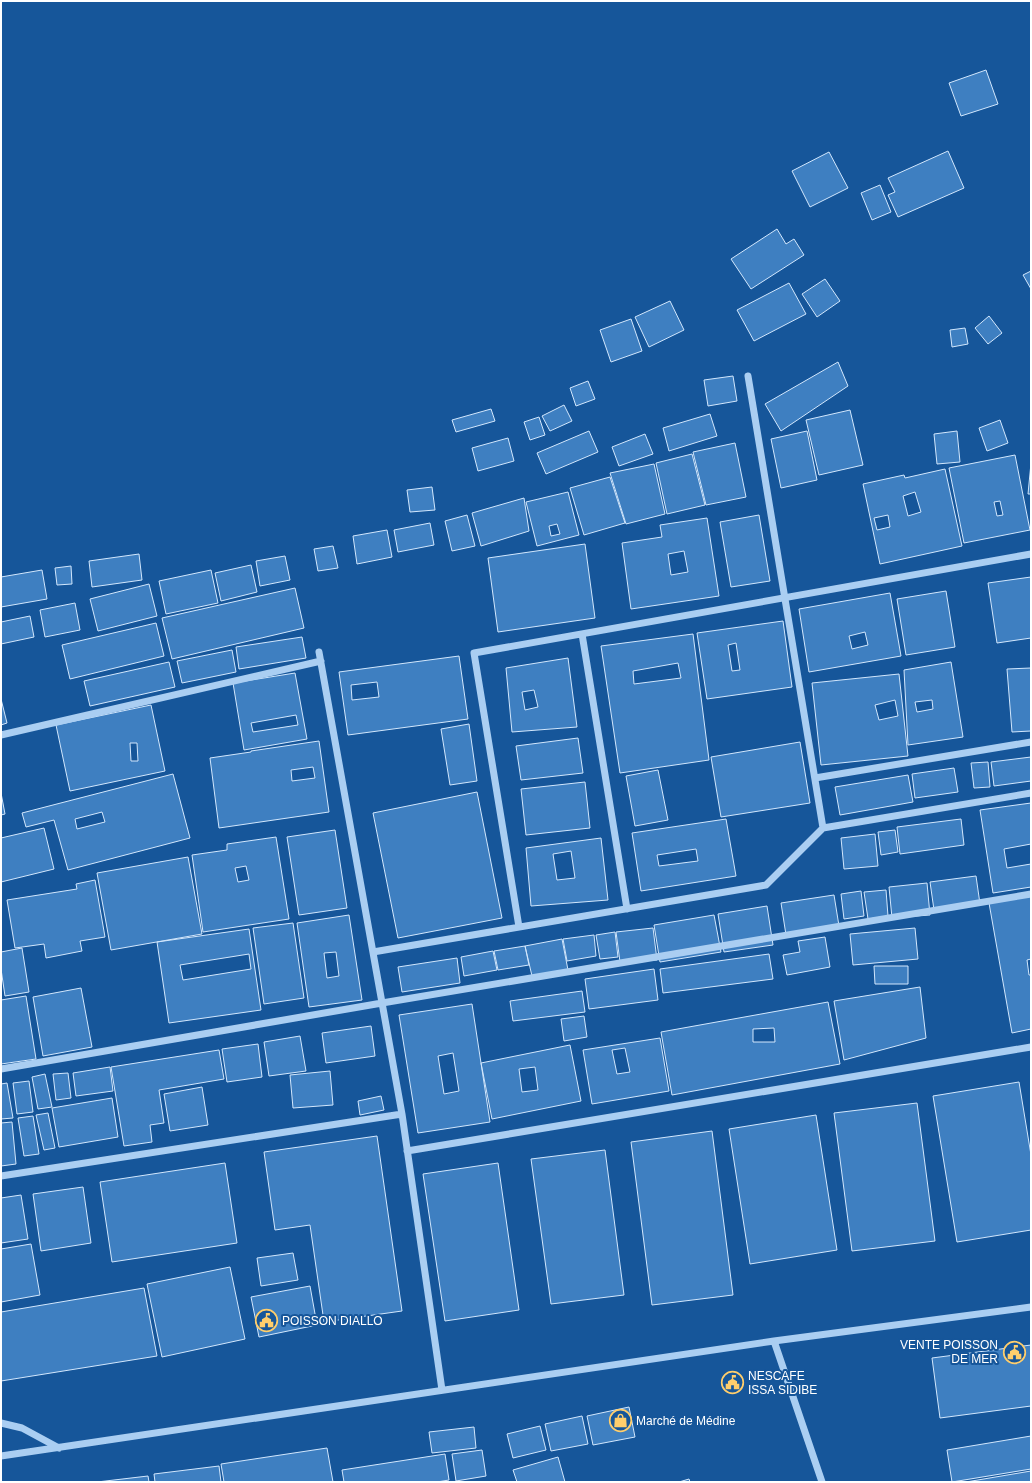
<svg xmlns="http://www.w3.org/2000/svg" width="1032" height="1483" viewBox="0 0 1032 1483" font-family="Helvetica,sans-serif">
	<style>
		.building { fill: #3e7fc1; stroke: #d2e7fd; fill-rule: evenodd }
		.lines { fill: none; stroke-linecap: round; stroke-linejoin: round }
		.minor { stroke: #aacef2; stroke-width: 7 }
		.labels { text-anchor: middle; stroke-width: 4; stroke-linejoin: round; paint-order: stroke }
		.poi-label { font-size: 12px; fill: #fff; stroke: #16569a; text-anchor: start }
	</style>
	<rect width="100%" height="100%" fill="#16569a"/>
	<path class="building" d="M986 70 998 104 961 116 949 83Z
		M948 151 964 188 898 217 888 195 895 192 888 178Z
		M829 152 848 188 810 207 792 171Z
		M880 185 891 212 872 220 861 193Z
		M777 229 786 244 794 239 804 255 751 289 731 259Z
		M1031 271V289L1023 275Z
		M825 279 840 301 817 317 802 294Z
		M789 283 806 314 754 341 737 310Z
		M670 301 684 330 649 347 635 317Z
		M989 316 1002 333 988 344 975 328Z
		M631 319 642 351 611 362 600 330Z
		M965 328 968 344 952 347 950 330Z
		M838 362 848 386 781 431 765 404Z
		M733 376 737 401 708 406 704 380Z
		M588 381 595 399 576 406 570 388Z
		M564 405 572 421 550 431 542 416Z
		M491 409 495 421 456 432 452 420Z
		M850 410 863 465 819 475 806 420Z
		M710 414 717 436 669 451 663 428Z
		M539 417 545 435 530 440 524 422Z
		M1000 420 1008 443 987 451 979 428Z
		M589 431 598 452 546 474 537 453Z
		M807 431 817 480 781 488 771 439Z
		M957 431 960 462 937 464 934 434Z
		M645 434 653 454 619 466 612 447Z
		M508 438 514 461 478 471 472 448Z
		M735 443 746 497 706 505 693 452Z
		M692 454 705 505 667 514 656 463Z
		M1015 455 1030 530 964 543 949 468ZM1000 501 1003 515 997 516 994 502Z
		M1031 463V494H1028Z
		M654 464 665 514 626 524 610 473Z
		M945 469 962 546 880 564 863 484 904 475 905 478ZM915 492 921 512 908 516 903 496ZM888 515 890 527 877 530 874 518Z
		M610 477 625 523 584 535 570 488Z
		M432 487 435 510 410 512 407 490Z
		M568 492 579 535 537 546 526 502ZM557 524 560 534 551 536 549 526Z
		M524 498 529 531 481 546 472 513Z
		M467 515 475 546 452 551 445 521Z
		M759 515 770 581 731 587 720 522Z
		M707 518 719 596 631 609 622 543 662 537 660 525ZM684 551 688 572 671 575 668 554Z
		M430 523 434 545 398 552 394 530Z
		M387 530 392 557 357 564 353 536Z
		M585 544 595 618 498 632 488 558Z
		M333 546 338 568 318 571 314 549Z
		M139 554 142 580 92 587 89 561Z
		M285 556 290 580 260 586 256 561Z
		M251 565 257 592 221 601 215 573Z
		M71 566 72 584 57 585 55 568Z
		M42 570 47 599 1 607V577Z
		M211 570 218 603 166 614 159 581Z
		M1031 577V638L997 643 988 583Z
		M149 584 157 616 98 631 90 599Z
		M295 588 304 628 172 659 162 618Z
		M946 591 955 647 906 655 897 599Z
		M890 593 901 656 809 672 799 609ZM865 632 868 645 852 649 849 636Z
		M75 603 80 630 45 637 40 610Z
		M30 616 34 637 1 644V622Z
		M783 621 792 687 707 699 697 633ZM736 643 740 670 732 671 728 645Z
		M156 623 164 656 70 679 62 645Z
		M693 634 709 760 620 773 601 646ZM678 663 681 678 634 684 633 671Z
		M302 637 306 658 239 669 236 647Z
		M232 650 236 672 182 683 177 661Z
		M459 656 468 719 348 735 339 672ZM377 682 379 697 352 700 351 685Z
		M568 658 577 727 512 732 506 668ZM534 690 538 707 525 710 522 692Z
		M169 662 175 687 90 706 84 681Z
		M951 662 963 737 908 745 904 670ZM932 700 933 709 917 712 915 702Z
		M1031 668V731L1012 732 1007 669Z
		M295 673 307 739 244 750 233 683ZM296 715 298 725 253 732 251 723Z
		M899 674 908 756 821 765 812 683ZM895 700 898 716 879 720 875 705Z
		M1 699 7 723 1 725Z
		M151 705 165 771 70 791 56 725ZM130 743H137L138 761H131Z
		M469 724 477 781 450 785 441 729Z
		M578 738 583 773 521 780 516 746Z
		M319 741 329 812 219 828 210 758 251 752V751ZM313 767 315 778 292 781 291 770Z
		M800 742 810 803 721 817 711 757Z
		M1031 757V781L994 786 991 762Z
		M988 762 990 787 974 788 971 763Z
		M954 768 958 792 915 798 912 774Z
		M658 770 668 820 635 826 626 776Z
		M173 774 190 838 68 870 54 820 26 827 22 813ZM102 812 105 822 77 829 75 819Z
		M908 775 913 802 840 815 835 787Z
		M585 782 590 828 526 835 521 789Z
		M477 792 502 918 398 938 373 813Z
		M1 793 5 814 1 815Z
		M1031 803V844L1004 849 1007 868 1031 864V887L993 893 980 810Z
		M726 819 736 876 641 891 632 833ZM696 849 698 861 659 866 657 855Z
		M961 819 964 845 900 854 897 827Z
		M44 828 54 869 1 882V838Z
		M335 830 347 908 299 915 287 837Z
		M895 830 898 852 881 855 878 832Z
		M875 834 878 866 844 869 841 838Z
		M276 837 289 919 203 932 192 855 227 850V844ZM246 866 249 880 238 882 235 868Z
		M601 838 608 900 531 906 526 848ZM571 851 575 878 557 880 553 854Z
		M188 857 202 934 111 950 97 873Z
		M976 876 980 904 934 910 930 882Z
		M95 880 105 937 80 941 82 951 46 958 44 944 15 948 7 900 77 889 76 884Z
		M927 883 930 915 892 918 889 887Z
		M886 890 888 916 868 919 864 892Z
		M861 891 864 916 844 919 841 894Z
		M834 895 839 926 786 935 781 903Z
		M1031 896V959L1027 960 1029 975H1031V1029L1012 1033 989 903Z
		M767 906 773 945 724 952 718 914Z
		M349 915 362 1000 309 1007 297 923ZM336 952 339 976 327 978 324 953Z
		M714 915 721 952 660 962 654 925Z
		M293 923 304 998 264 1004 253 928Z
		M653 928 657 960 620 962 616 932Z
		M915 928 918 959 853 965 850 934Z
		M249 929 261 1010 169 1023 157 942ZM249 954 251 969 183 980 180 965Z
		M615 932 618 957 600 959 596 935Z
		M594 935 596 956 567 961 563 939Z
		M825 937 830 967 787 975 783 955 800 952 798 941Z
		M562 939 568 970 532 976 525 946Z
		M525 946 529 965 498 970 494 951Z
		M22 948 29 992 5 996 1 969V952Z
		M493 951 497 970 464 976 461 957Z
		M769 954 773 979 663 993 660 969Z
		M457 958 460 983 402 992 398 967Z
		M874 966H908V984H875Z
		M654 969 658 1000 589 1009 585 979Z
		M920 987 926 1038 844 1060 834 1001Z
		M81 988 92 1047 43 1056 33 997Z
		M582 991 585 1012 513 1021 510 1001Z
		M26 996 36 1059 1 1064V1000Z
		M828 1002 840 1064 672 1095 661 1032ZM774 1028 775 1042H753V1029Z
		M472 1004 490 1122 418 1133 399 1015ZM453 1053 459 1091 444 1094 438 1056Z
		M584 1016 587 1037 564 1041 561 1019Z
		M371 1026 375 1056 326 1063 322 1033Z
		M300 1036 306 1071 269 1076 264 1042Z
		M660 1038 669 1091 592 1104 583 1050ZM625 1048 630 1072 617 1074 612 1050Z
		M258 1044 262 1077 227 1082 222 1049Z
		M570 1045 581 1101 492 1119 481 1063ZM535 1067 538 1090 522 1092 519 1069Z
		M219 1050 224 1079 159 1090 164 1123 150 1125 152 1142 124 1146 111 1067Z
		M110 1067 113 1091 76 1096 73 1073Z
		M330 1071 333 1105 293 1108 290 1075Z
		M68 1073 71 1098 56 1100 53 1074Z
		M45 1074 52 1107 38 1109 32 1077Z
		M29 1081 33 1112 17 1114 13 1083Z
		M1019 1082 1031 1155V1230L957 1242 933 1096Z
		M7 1083 13 1118 1 1119V1084Z
		M202 1087 208 1125 170 1131 164 1094Z
		M381 1096 384 1110 360 1115 358 1101Z
		M112 1098 118 1137 59 1147 52 1108Z
		M917 1103 935 1241 852 1251 834 1113Z
		M48 1113 55 1148 44 1150 36 1115Z
		M816 1115 837 1250 750 1264 729 1129Z
		M33 1116 39 1154 24 1156 18 1118Z
		M12 1122 16 1164 1 1166V1123Z
		M712 1131 733 1295 652 1305 631 1142Z
		M377 1136 402 1311 324 1322 310 1225 275 1230 264 1152Z
		M605 1150 624 1295 551 1304 531 1159Z
		M225 1163 237 1243 112 1262 100 1182Z
		M498 1163 519 1310 445 1321 423 1174Z
		M83 1187 91 1243 41 1251 33 1194Z
		M21 1195 28 1239 1 1243V1198Z
		M31 1244 40 1295 1 1302V1249Z
		M293 1253 298 1280 261 1286 257 1258Z
		M230 1267 245 1339 162 1357 147 1284Z
		M310 1286 317 1325 259 1337 251 1297Z
		M144 1288 157 1356 1 1381V1312Z
		M1031 1345V1406L940 1418 932 1358Z
		M629 1407 635 1437 593 1445 587 1416Z
		M582 1416 588 1444 551 1451 545 1424Z
		M540 1426 546 1450 513 1458 507 1434Z
		M474 1427 476 1448 432 1453 429 1432Z
		M1031 1436V1469L952 1482 947 1450Z
		M327 1448 333 1482H224L221 1464Z
		M482 1450 486 1476 456 1481 452 1454Z
		M445 1454 449 1480 437 1482H344L342 1470Z
		M558 1457 565 1482H517L513 1470Z
		M219 1466 221 1482H155L154 1474Z
		M1031 1471V1482H966Z
		M148 1476 149 1482H97Z
		M689 1479 690 1482H679Z"/>
	<g class="lines">
		<path class="minor" d="M748 376 823 828
			M582 634 627 909
			M319 652 402 1114 442 1390
			M1 735 321 661
			M815 778 1031 742
			M519 927 474 653 1031 554
			M373 952 766 885 823 828 1031 793
			M1 1069 382 1003 1031 894
			M407 1151 1031 1047
			M1 1176 402 1114
			M774 1341 822 1482
			M1 1423 22 1428 59 1448
			M1 1456 774 1341 1031 1307"/>
	</g>
	<defs>
		<symbol id="civic-ring" viewBox="-11 -11 22 22"><circle r="9.5" fill="#16569a" stroke="#ffce6c" stroke-width="1.5"/><path d="M-.6-6.5H3V-4.5H.6V-3L4-1V1h2V6H-6V1h2V-1L-.6-3ZM-1.2 2.5V6h2.4V2.5Z" fill="#ffce6c"/></symbol>
		<symbol id="shop-ring" viewBox="-11 -11 22 22"><circle r="9.5" fill="#16569a" stroke="#ffce6c" stroke-width="1.5"/><path d="M-5-2.5h2.3a2.7 3.5 0 0 1 5.4 0H5L5.5 6h-11ZM-1.5-2.5h3a1.5 2.3 0 0 0-3 0Z" fill="#ffce6c"/></symbol>
	</defs>
	<g fill-rule="evenodd">
		<use href="#civic-ring" x="254" y="1308" width="25" height="25"/>
		<use href="#civic-ring" x="1002" y="1340" width="25" height="25"/>
		<use href="#civic-ring" x="720" y="1370" width="25" height="25"/>
		<use href="#shop-ring" x="608" y="1408" width="25" height="25"/>
	</g>
	<g class="labels">
		<g class="poi-label">
			<text x="282" y="1325">POISSON DIALLO</text>
			<text x="998" y="1349" text-anchor="end">VENTE POISSON<tspan x="998" dy="14">DE MER</tspan></text>
			<text x="748" y="1380">NESCAFE<tspan x="748" dy="14">ISSA SIDIBE</tspan></text>
			<text x="636" y="1425">Marché de Médine</text>
		</g>
	</g>
	<rect width="1032" height="1483" fill="none" stroke="#ffffff" stroke-width="4"/>
</svg>
